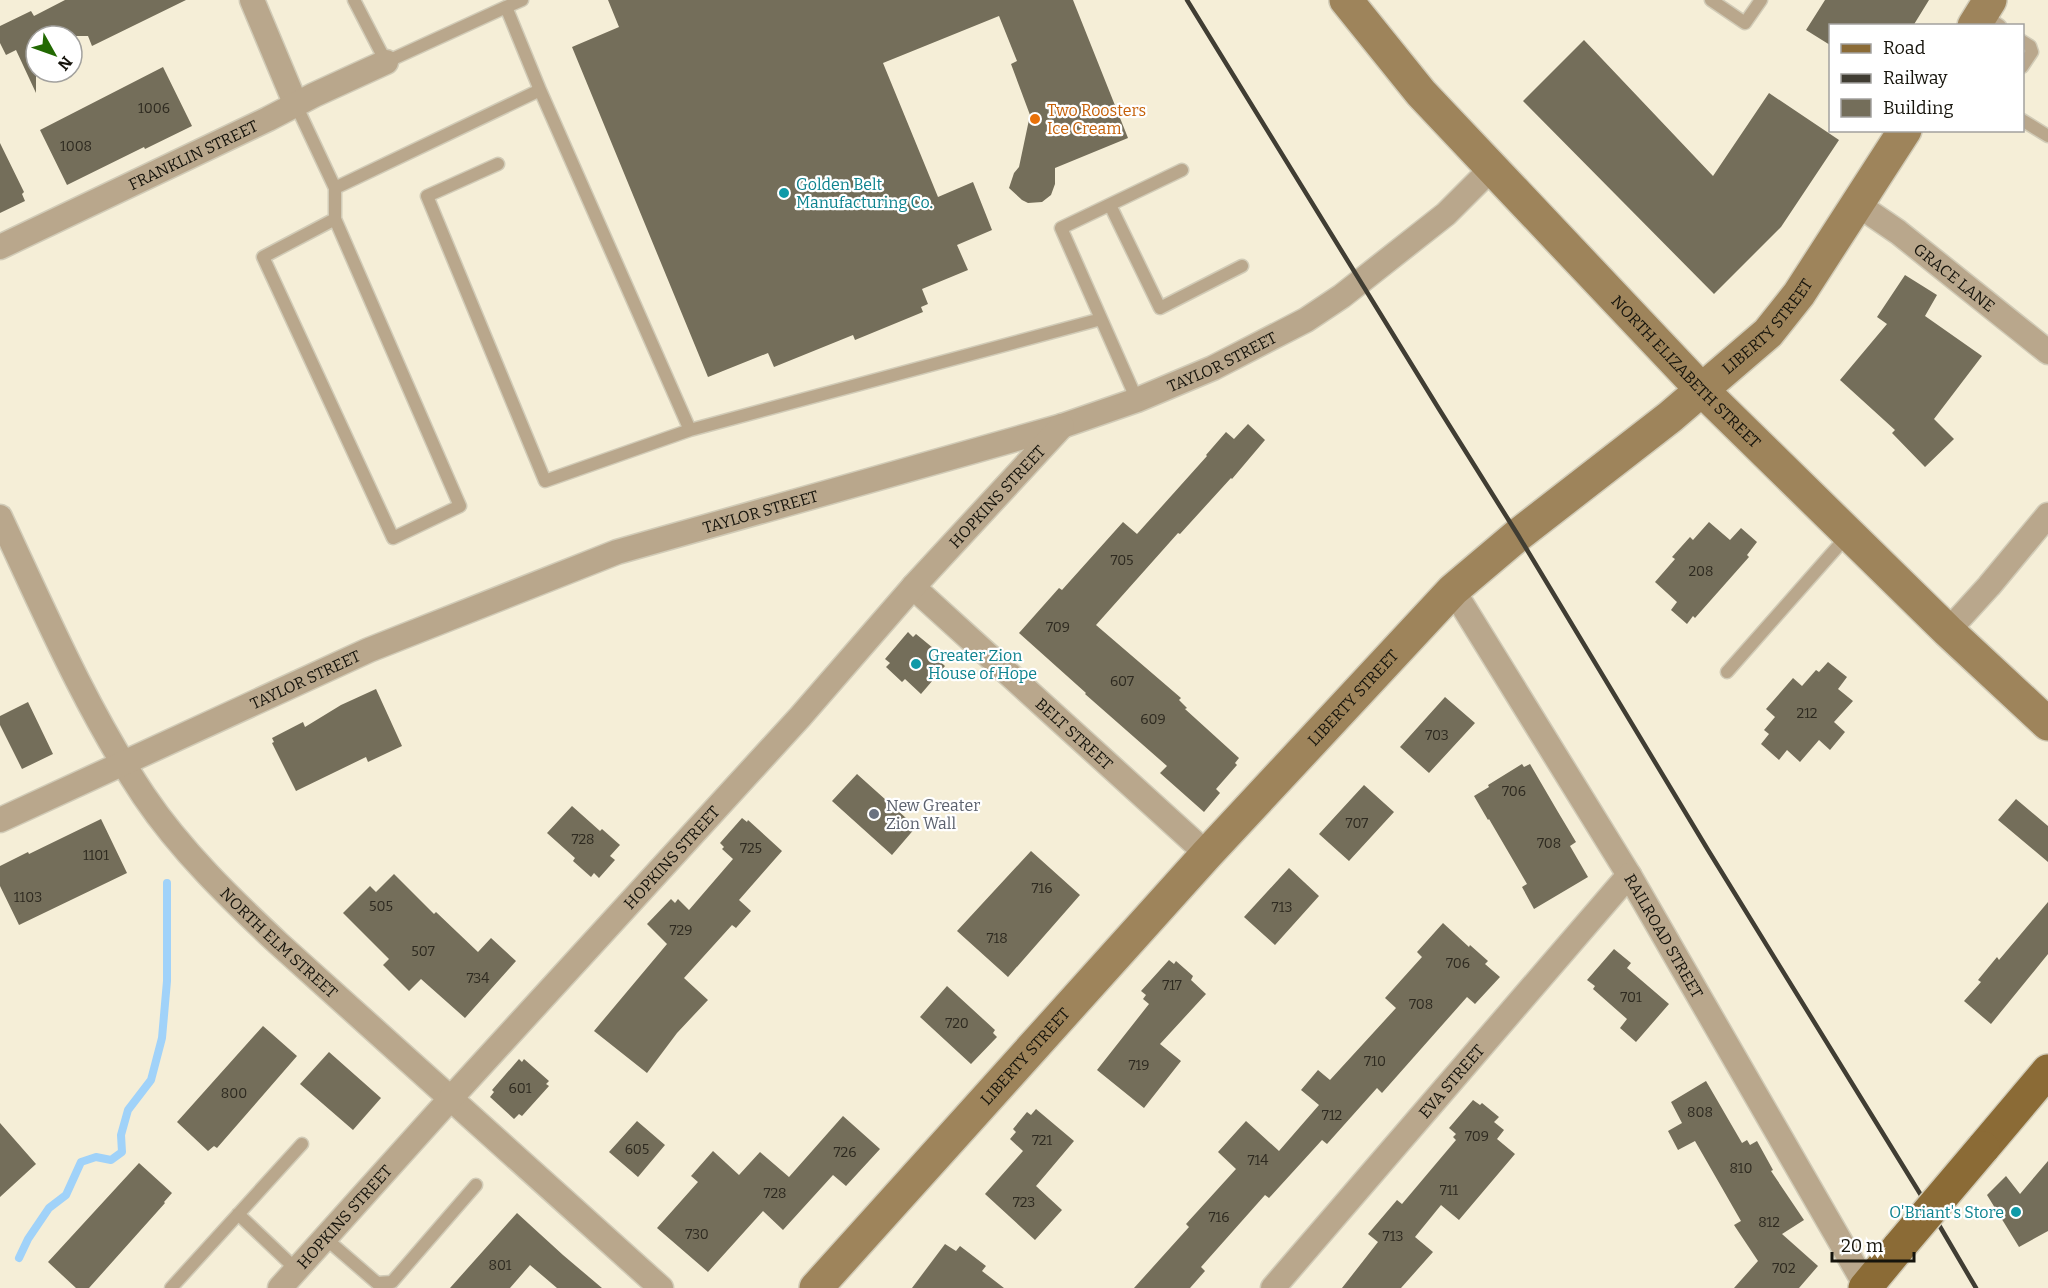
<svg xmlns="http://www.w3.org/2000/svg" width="2048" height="1288" viewBox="0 0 2048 1288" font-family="Bitter,serif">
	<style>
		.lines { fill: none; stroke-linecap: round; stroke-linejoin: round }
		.stream { stroke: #a0d2f9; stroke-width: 8 }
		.building { fill: #746e5a }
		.lane-casing { stroke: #d1cbb7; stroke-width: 15 }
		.street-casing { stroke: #d1cbb7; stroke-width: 27 }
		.secondary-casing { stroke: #d1cbb7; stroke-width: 36 }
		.primary-casing { stroke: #d1cbb7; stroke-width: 36 }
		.lane { stroke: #b9a78c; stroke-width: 12 }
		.street { stroke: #b9a78c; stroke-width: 24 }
		.secondary { stroke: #9e845b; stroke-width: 33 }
		.primary { stroke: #8b6b36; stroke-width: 33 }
		.rail { stroke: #403d33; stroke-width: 4.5 }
		.primary-bridge-casing { stroke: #d1cbb7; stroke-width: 36; stroke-linecap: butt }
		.primary-bridge { stroke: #8b6b36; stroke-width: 33 }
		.food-dot { fill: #e8710a; stroke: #fff; stroke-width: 2 }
		.culture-dot { fill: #0f9aa8; stroke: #fff; stroke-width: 2 }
		.worship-dot { fill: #6b7280; stroke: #fff; stroke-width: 2 }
		.labels { text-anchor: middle; stroke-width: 4.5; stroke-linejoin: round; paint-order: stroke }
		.number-label { font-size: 14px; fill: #2e2a20 }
		.food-label { font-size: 16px; fill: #c56008; stroke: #fff; text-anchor: start }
		.street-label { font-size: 16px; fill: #16140c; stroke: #fff }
		.culture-label { font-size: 16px; fill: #0d838f; stroke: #fff; text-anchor: start }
		.worship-label { font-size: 16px; fill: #5b616d; stroke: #fff; text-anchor: start }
	</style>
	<rect width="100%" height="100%" fill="#f5eed7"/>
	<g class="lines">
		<path class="stream" d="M19 1258 28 1239 49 1208 66 1195 81 1162 96 1157 111 1160 122 1152 121 1135 128 1110 151 1080 162 1038 167 981V883"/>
	</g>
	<path class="building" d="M65 0H186L92 46 88 36H36V93L16 50 6 55 0 43V26L31 11 34 16Z
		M608 0H1073L1128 138 1055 168V184L1051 195 1042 202 1028 203 1022 200 1009 188 1014 173 1019 167 1030 115 1011 64 1017 61 999 16 883 63 938 197 973 182 992 230 957 245 968 270 922 289 928 304 921 307 923 312 855 340 853 335 774 367 768 353 708 377 572 47 619 27Z
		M1825 0H1929L1913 26H1830V45L1806 30Z
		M1584 40 1713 176 1769 93 1839 140 1781 227 1714 294 1523 101Z
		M163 67 192 126 145 149 144 147 67 185 40 130Z
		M0 143 24 192 22 194 25 201 0 213Z
		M1905 275 1937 295 1925 316 1982 356 1934 419 1954 439 1925 467 1892 433 1895 430 1840 380 1887 324 1877 317Z
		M1248 424 1265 440 1232 479 1231 478 1180 534 1178 533 1096 625 1181 698 1179 700 1187 708 1185 709 1239 758 1235 763 1237 765 1216 789 1220 793 1204 812 1160 773 1167 766 1085 694 1086 693 1019 633 1059 588 1062 590 1123 522 1137 534 1207 456 1206 455 1226 432 1234 439Z
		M1709 522 1730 540 1741 528 1757 542 1747 555 1749 557 1695 618 1693 616 1687 624 1671 610 1677 602 1655 582 1675 559 1672 557 1690 537 1693 540Z
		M908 632 913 637 916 634 933 648 929 652 945 666 921 694 905 679 902 682 886 667 890 663 885 659Z
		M1828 662 1847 677 1838 689 1853 701 1834 722 1845 732 1830 750 1819 740 1800 762 1787 750 1779 760 1761 744 1769 734 1764 730 1775 717 1766 709 1793 678 1802 686 1816 670 1819 672Z
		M376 689 402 746 368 762 366 757 296 791 272 743 274 742 272 738 303 722 305 727 341 705Z
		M1445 697 1475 723 1429 773 1400 747Z
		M28 702 53 754 22 769 0 725V716Z
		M1522 764 1524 767 1530 764 1558 812 1576 842 1570 846 1588 877 1534 909 1522 887 1527 884 1489 819 1488 820 1474 796 1489 787 1488 785Z
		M857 774 916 827 892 855 832 801Z
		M1364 785 1394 812 1349 861 1319 834Z
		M2016 799 2048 826V862L1998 820Z
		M572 806 600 831 602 829 620 845 610 856 615 860 599 878 594 873 591 877 573 861 575 858 547 833Z
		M742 818 747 822 748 820 782 851 739 900 751 911 736 928 732 925 684 978 708 1000 677 1033 647 1073 594 1031 667 944 647 924 671 899 675 903 678 899 689 910 733 859 722 849 724 847 720 843Z
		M101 819 127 873 19 925 0 886V866L28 852 29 854Z
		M1031 851 1080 895 1008 977 957 931Z
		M1289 868 1319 896 1275 945 1244 917Z
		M394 874 434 914 436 912 478 952 491 938 516 961 465 1018 421 979 409 991 383 965 389 959 343 913 370 886 376 892Z
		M2048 902V954L1991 1024 1964 1001 1981 982 1978 980 1997 957 1999 960Z
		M1443 923 1469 947 1470 945 1488 961 1485 964 1500 977 1475 1004 1467 997 1382 1093 1377 1088 1327 1144 1322 1140 1269 1198 1265 1195 1201 1267 1205 1271 1190 1288H1134L1189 1227 1186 1224 1236 1169 1218 1152 1246 1121 1279 1151 1319 1105 1301 1090 1318 1070 1330 1080 1396 1008 1385 998 1422 957 1417 952Z
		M1614 949 1631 963 1627 968 1669 1004 1636 1042 1620 1028 1627 1019 1593 989 1595 986 1587 980Z
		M1169 960 1174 964 1176 961 1193 976 1191 980 1206 994 1160 1044 1181 1061 1144 1108 1097 1070 1149 1004 1143 999 1146 995 1141 991Z
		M947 986 995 1030 993 1033 997 1037 971 1064 920 1017Z
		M263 1026 297 1056 217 1148 214 1146 208 1151 177 1122Z
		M329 1052 381 1098 353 1130 300 1084Z
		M519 1059 522 1062 524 1059 549 1081 546 1084 549 1086 522 1116 519 1114 514 1119 490 1097 494 1092 492 1090Z
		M1706 1081 1742 1143 1747 1140 1750 1145 1757 1141 1773 1170 1771 1171 1804 1220 1782 1234 1818 1266 1799 1288H1734L1758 1261 1734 1225 1741 1221 1695 1141 1678 1150 1668 1131 1682 1123 1671 1102Z
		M1473 1100 1480 1105 1482 1103 1499 1117 1494 1122 1504 1130 1497 1139 1515 1154 1459 1220 1441 1205 1415 1237 1433 1252 1401 1288H1342L1378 1242 1368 1234 1397 1200 1402 1204 1456 1140 1453 1137 1456 1134 1449 1128Z
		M1036 1109 1074 1141 1036 1186 1062 1210 1035 1240 985 1194 1023 1151 1010 1139 1016 1132 1013 1129 1027 1112 1031 1115Z
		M843 1116 880 1149 846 1186 833 1175 783 1230 763 1211 708 1272 657 1228 698 1182 691 1176 713 1151 739 1175 760 1152 789 1177Z
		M637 1121 665 1145 638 1177 609 1152Z
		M0 1123 36 1164 0 1197Z
		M2048 1161V1231L2019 1247 1987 1195 2006 1176 2020 1194Z
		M139 1163 172 1193 164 1202 165 1203 89 1288H76L48 1262Z
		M517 1213 563 1255 602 1288H557L530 1265 510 1288H450Z
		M945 1244 956 1251 960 1246 986 1266 982 1271 1004 1288H912Z"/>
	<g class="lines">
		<defs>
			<path id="lane" d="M354 0 386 62 506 7
				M1711 0 1745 23 1761 0
				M1983 14 2000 26
				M2022 41 2030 46 2032 52 2022 67
				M540 90 690 430
				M296 105 335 188
				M2022 120 2048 136
				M498 164 427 196 545 481 690 430 1101 319
				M1110 205 1160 308 1242 266
				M335 219 263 257 393 538 460 506 335 219V188L540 90 506 7 522 0
				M1137 400 1061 228 1182 170
				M1727 672 1848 535
				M238 1214 297 1270
				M325 1238 377 1283 392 1282 476 1185
				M171 1288 302 1144"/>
			<g id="street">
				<path d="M252 0 296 105"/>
				<path id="s1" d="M1857 204 1898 232 2048 352"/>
				<path id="s2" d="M0 247 268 119 314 95 386 62"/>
				<path id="s3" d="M0 517C44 611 86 709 144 796 181 851 231 899 279 944L661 1288"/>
				<path id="s4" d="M913 587 1207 854"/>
				<path id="s5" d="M1453 590 1629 875 1866 1286"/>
				<path d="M1948 631 1989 586 2048 515"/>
				<path id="s6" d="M0 820 369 650 617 552 1062 426 1137 400 1213 368 1306 320 1342 296 1446 214 1493 167"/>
				<path id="s7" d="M280 1288 451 1098 800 717 913 587 1062 426"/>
				<path id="s8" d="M1273 1288 1629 875"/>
			</g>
			<g id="secondary">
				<path id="s9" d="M1346 0 1421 93 1702 390 1948 631 2048 724"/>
				<path d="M1974 26 1990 0"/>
				<path id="s10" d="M816 1288 1207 854 1453 590 1518 535 1670 417 1768 333 1799 294 1905 130"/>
			</g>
			<path id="primary" d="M1983 1148 2048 1071
				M1865 1288 1899 1247"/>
		</defs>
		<use href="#lane" class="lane-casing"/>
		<use href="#street" class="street-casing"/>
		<use href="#secondary" class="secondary-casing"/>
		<use href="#primary" class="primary-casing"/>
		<use href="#lane" class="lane"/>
		<use href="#street" class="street"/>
		<use href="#secondary" class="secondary"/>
		<use href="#primary" class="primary"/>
		<path class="rail" d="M1187 0 1439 409 1518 535 1708 850 1932 1213 1976 1288"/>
		<defs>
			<path id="primary-bridge" d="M1899 1247 1983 1148"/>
		</defs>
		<use href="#primary-bridge" class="primary-bridge-casing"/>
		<use href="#primary-bridge" class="primary-bridge"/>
	</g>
	<circle class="food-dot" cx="1035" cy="119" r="6"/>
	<g class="culture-dot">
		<circle cx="784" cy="193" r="6"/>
		<circle cx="916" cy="664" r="6"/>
		<circle cx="2016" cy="1212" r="6"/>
	</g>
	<circle class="worship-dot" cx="874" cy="814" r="6"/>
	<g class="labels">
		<g class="number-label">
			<text x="154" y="113">1006</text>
			<text x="76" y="151">1008</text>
			<text x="1122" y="565">705</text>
			<text x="1701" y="576">208</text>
			<text x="1058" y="632">709</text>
			<text x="1122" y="686">607</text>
			<text x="1807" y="718">212</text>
			<text x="1153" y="724">609</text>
			<text x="1437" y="740">703</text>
			<text x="1514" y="796">706</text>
			<text x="1357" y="828">707</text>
			<text x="583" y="844">728</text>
			<text x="1549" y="848">708</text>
			<text x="751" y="853">725</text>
			<text x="96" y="860">1101</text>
			<text x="1042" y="893">716</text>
			<text x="28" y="902">1103</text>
			<text x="381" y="911">505</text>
			<text x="1282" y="912">713</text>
			<text x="681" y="935">729</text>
			<text x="997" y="943">718</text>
			<text x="423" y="956">507</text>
			<text x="1458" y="968">706</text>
			<text x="478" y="983">734</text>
			<text x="1172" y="990">717</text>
			<text x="1631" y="1002">701</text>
			<text x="1421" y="1009">708</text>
			<text x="957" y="1028">720</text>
			<text x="1375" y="1066">710</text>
			<text x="1139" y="1070">719</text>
			<text x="520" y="1093">601</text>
			<text x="234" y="1098">800</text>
			<text x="1700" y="1117">808</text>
			<text x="1332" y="1120">712</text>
			<text x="1477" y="1141">709</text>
			<text x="1042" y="1145">721</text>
			<text x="637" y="1154">605</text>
			<text x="845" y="1157">726</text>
			<text x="1258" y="1165">714</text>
			<text x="1741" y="1173">810</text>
			<text x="1449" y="1195">711</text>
			<text x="775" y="1198">728</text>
			<text x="1024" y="1207">723</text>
			<text x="1219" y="1222">716</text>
			<text x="1769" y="1227">812</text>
			<text x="697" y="1239">730</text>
			<text x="1393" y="1241">713</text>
			<text x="500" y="1270">801</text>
			<text x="1784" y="1273">702</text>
		</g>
		<g class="food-label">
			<text x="1047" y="116">Two Roosters<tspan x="1047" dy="18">Ice Cream</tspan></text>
		</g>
		<g class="street-label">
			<text dy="6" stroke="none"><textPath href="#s2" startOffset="214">FRANKLIN STREET</textPath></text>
			<text dy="6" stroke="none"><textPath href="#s1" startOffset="122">GRACE LANE</textPath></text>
			<text dy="6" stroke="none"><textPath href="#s10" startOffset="1356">LIBERTY STREET</textPath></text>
			<text dy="6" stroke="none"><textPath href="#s6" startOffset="1308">TAYLOR STREET</textPath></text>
			<text dy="6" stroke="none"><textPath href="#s9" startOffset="504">NORTH ELIZABETH STREET</textPath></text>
			<text dy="6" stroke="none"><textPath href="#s7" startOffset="1068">HOPKINS STREET</textPath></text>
			<text dy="6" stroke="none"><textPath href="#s6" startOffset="822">TAYLOR STREET</textPath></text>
			<text dy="6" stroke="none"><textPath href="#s6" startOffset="336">TAYLOR STREET</textPath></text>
			<text dy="6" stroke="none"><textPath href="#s10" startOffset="798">LIBERTY STREET</textPath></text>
			<text dy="6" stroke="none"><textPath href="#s4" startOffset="218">BELT STREET</textPath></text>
			<text dy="6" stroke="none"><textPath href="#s7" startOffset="582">HOPKINS STREET</textPath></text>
			<text dy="6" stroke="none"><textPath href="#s5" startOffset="405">RAILROAD STREET</textPath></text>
			<text dy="6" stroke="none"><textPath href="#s3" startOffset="514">NORTH ELM STREET</textPath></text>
			<text dy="6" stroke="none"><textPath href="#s10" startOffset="312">LIBERTY STREET</textPath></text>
			<text dy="6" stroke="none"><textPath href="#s8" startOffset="273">EVA STREET</textPath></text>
			<text dy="6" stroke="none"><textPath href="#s7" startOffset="96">HOPKINS STREET</textPath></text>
		</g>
		<g class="culture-label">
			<text x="796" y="190">Golden Belt<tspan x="796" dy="18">Manufacturing Co.</tspan></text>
			<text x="928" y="661">Greater Zion<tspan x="928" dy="18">House of Hope</tspan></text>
			<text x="2004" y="1218" text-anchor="end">O'Briant's Store</text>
		</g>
		<g class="worship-label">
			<text x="886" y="811">New Greater<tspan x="886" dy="18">Zion Wall</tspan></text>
		</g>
	</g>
	<rect x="1829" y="24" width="195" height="108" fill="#ffffff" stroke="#a2a19e" stroke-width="1.5"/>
	<rect x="1841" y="44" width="30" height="9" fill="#8b6b36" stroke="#a2a19e" stroke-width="1.5"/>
	<text x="1883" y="54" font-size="18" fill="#16140c">Road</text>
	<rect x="1841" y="74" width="30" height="9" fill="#403d33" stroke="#a2a19e" stroke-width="1.5"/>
	<text x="1883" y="84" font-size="18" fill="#16140c">Railway</text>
	<rect x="1841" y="99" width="30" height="18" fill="#746e5a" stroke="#a2a19e" stroke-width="1.5"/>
	<text x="1883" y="114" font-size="18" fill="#16140c">Building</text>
	<g transform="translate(54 54) rotate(130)"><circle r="28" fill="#ffffff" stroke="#a2a19e" stroke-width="1.5"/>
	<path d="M0-4.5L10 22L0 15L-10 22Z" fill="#226902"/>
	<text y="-9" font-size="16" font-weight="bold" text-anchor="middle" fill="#16140c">N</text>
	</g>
	<path d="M1832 1252v9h82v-9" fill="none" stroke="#16140c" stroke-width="3"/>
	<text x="1841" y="1252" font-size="18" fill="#16140c" stroke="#ffffff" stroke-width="4.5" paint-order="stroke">20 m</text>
</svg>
